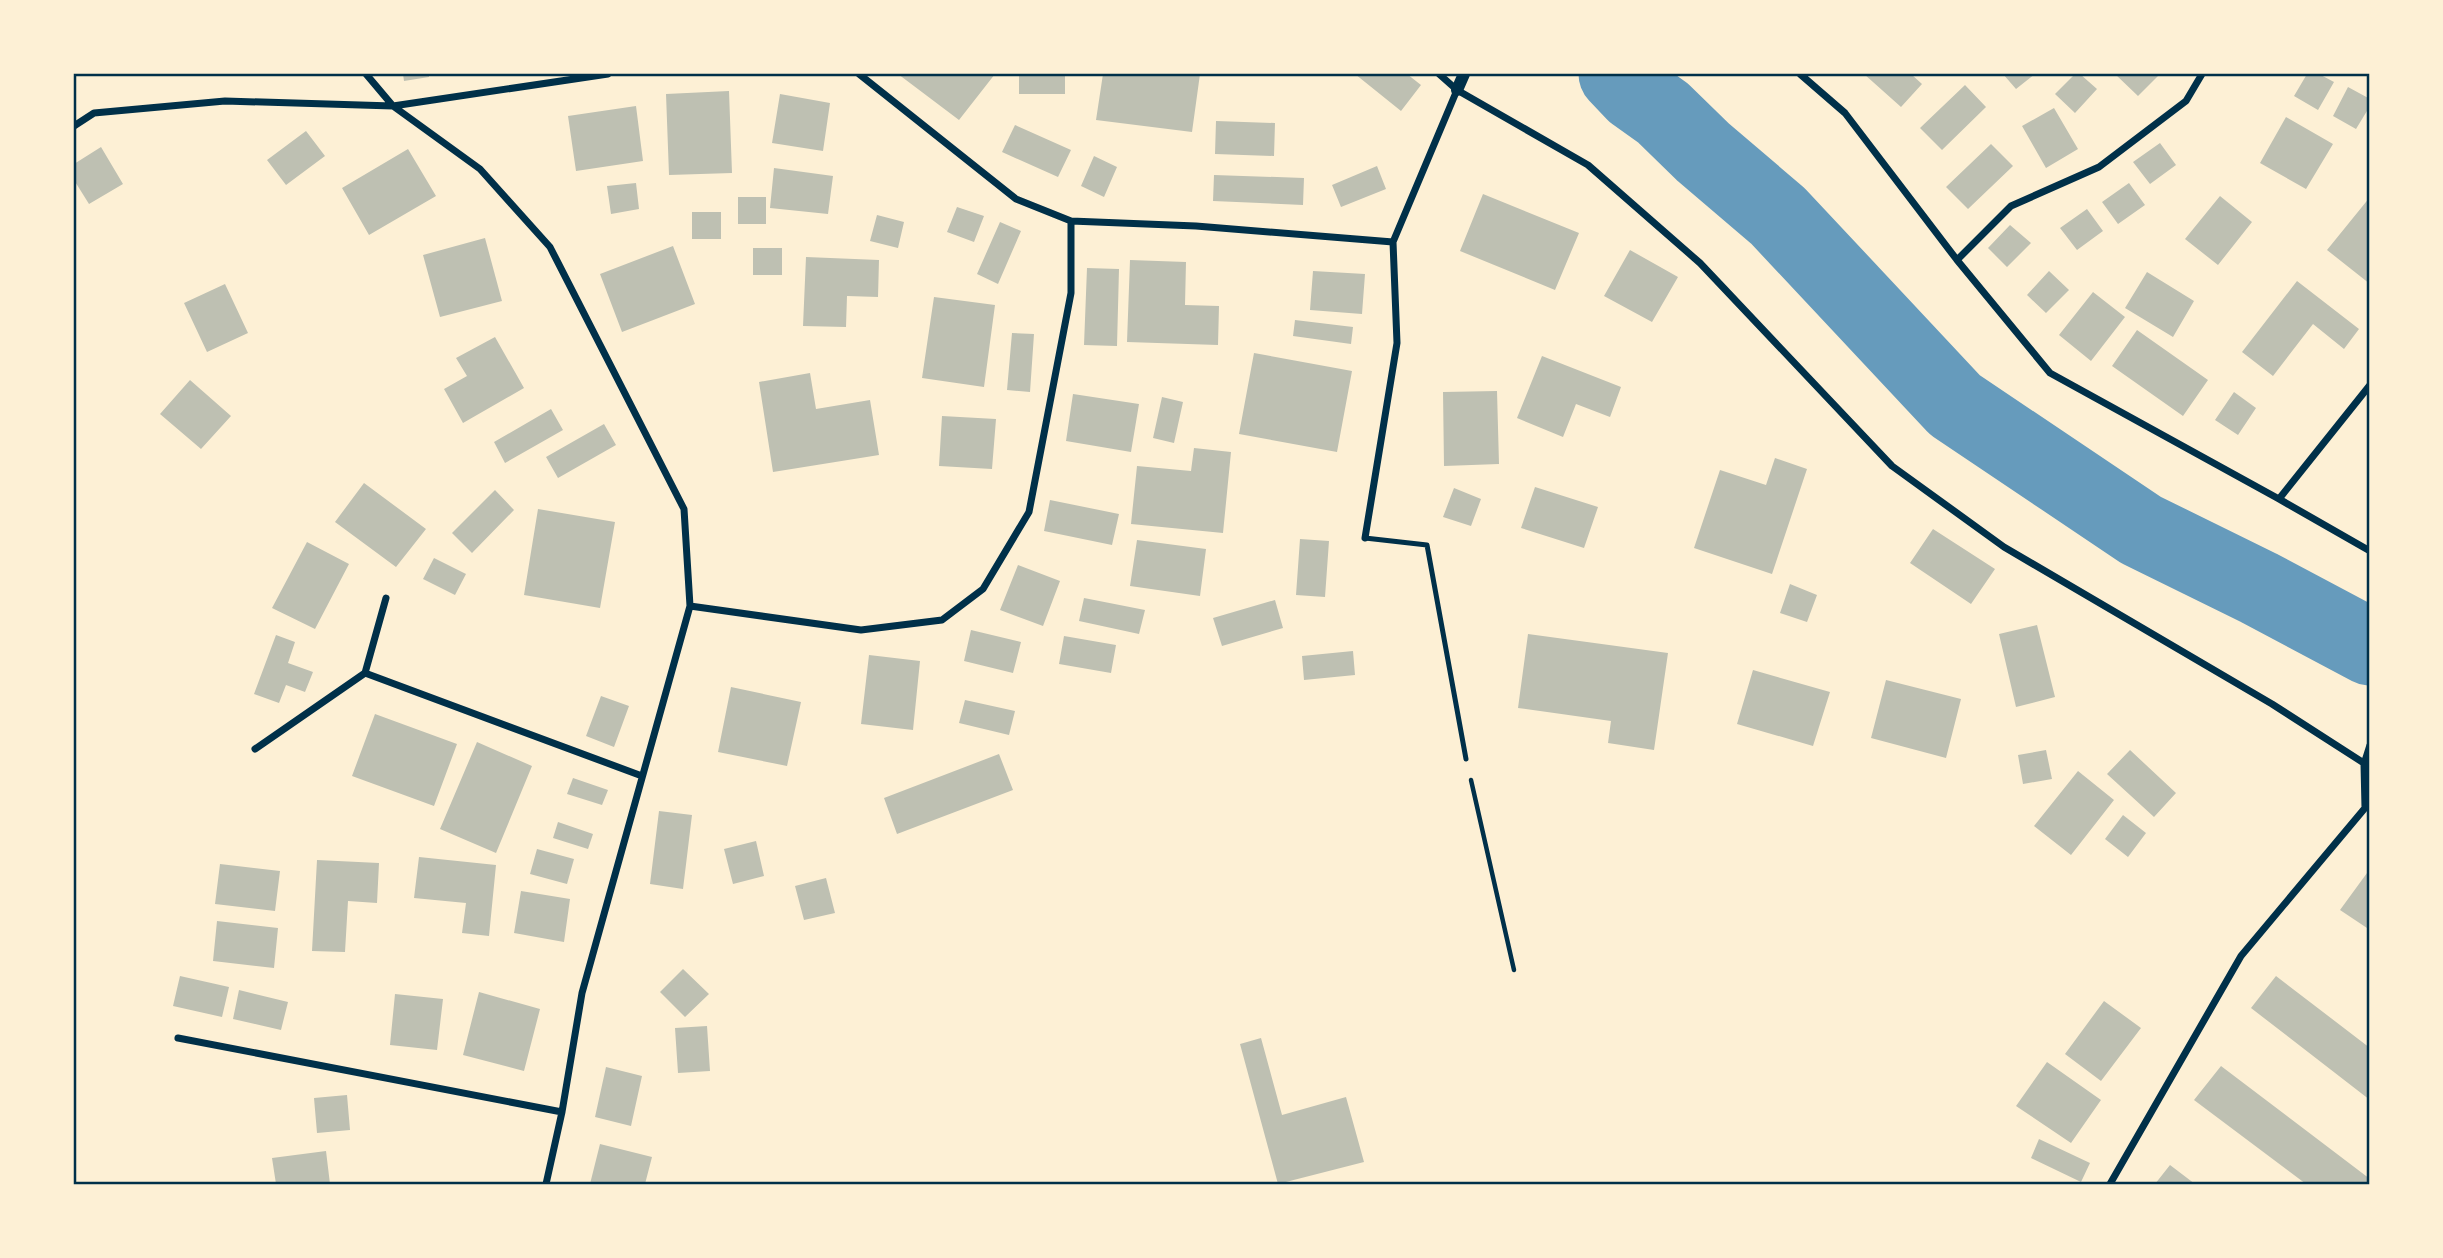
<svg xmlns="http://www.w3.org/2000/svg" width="2443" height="1258" viewBox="0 0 2443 1258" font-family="'Roboto Condensed',sans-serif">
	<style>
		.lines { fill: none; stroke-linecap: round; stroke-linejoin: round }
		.river { stroke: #669bbc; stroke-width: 77 }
		.building { fill: #bec0b2 }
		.path { stroke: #003049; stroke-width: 4.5 }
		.service { stroke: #003049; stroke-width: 5 }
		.minor { stroke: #003049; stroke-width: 7 }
		.tertiary { stroke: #003049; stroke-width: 12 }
		.neatline { fill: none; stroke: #003049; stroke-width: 2.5 }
	</style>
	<rect width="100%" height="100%" fill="#fdf0d5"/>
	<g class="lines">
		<path class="river" d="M1617 74 1635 93 1663 113 1703 152 1778 216 1955 405 2141 530 2259 588 2370 647"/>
	</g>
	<path class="building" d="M403 74H429V77L404 81Z
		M898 74H995L959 120Z
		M1019 74H1065V94H1019Z
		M1103 74H1200L1192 132 1096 120Z
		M1355 74H1407L1421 85 1401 111Z
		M1864 74H1911L1922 84 1901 107Z
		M2003 74H2035L2016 89Z
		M2075 74H2080L2097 89 2075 113 2055 94Z
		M2115 74H2160L2138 96Z
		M2307 74H2319L2334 82 2318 110 2294 96Z
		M1965 85 1986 107 1942 150 1920 128Z
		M2348 87 2370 99V106L2356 129 2333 116Z
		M729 91 732 173 669 175 666 94Z
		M780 94 830 103 823 151 772 143Z
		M636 106 643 161 576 171 568 116Z
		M2054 108 2078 149 2046 168 2022 126Z
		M2286 117 2333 144 2306 189 2260 163Z
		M1216 121 1275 123 1274 156 1215 154Z
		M1015 125 1071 150 1058 177 1002 152Z
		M306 131 325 156 286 185 267 160Z
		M2160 143 2176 165 2150 184 2133 162Z
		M1991 144 2013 166 1968 209 1946 187Z
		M101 147 123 184 89 204 74 180V164Z
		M408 149 436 196 369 235 342 188Z
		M1094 156 1117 167 1104 197 1081 186Z
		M1377 166 1386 189 1341 207 1332 185Z
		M774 168 833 176 828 214 770 208Z
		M1214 175 1304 178 1303 205 1213 201Z
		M636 183 639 209 611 214 607 186Z
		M2129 183 2145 205 2118 224 2102 202Z
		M1483 194 1579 233 1555 290 1460 251Z
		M2220 196 2252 222 2218 265 2185 239Z
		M738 197H766V224H738Z
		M2370 197V284L2327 250Z
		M957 207 984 216 974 242 947 232Z
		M2087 209 2103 231 2077 250 2060 228Z
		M692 212H721V239H692Z
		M877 215 904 222 898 248 870 241Z
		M1000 222 1021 231 998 284 977 274Z
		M2010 225 2031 243 2007 267 1988 248Z
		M485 238 502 301 440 317 423 255Z
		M673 246 695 304 622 332 600 274Z
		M753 248H782V275H753Z
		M1630 250 1678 277 1652 322 1604 296Z
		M806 257 879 260 878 297 847 296 846 327 803 326Z
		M1130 260 1186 262 1185 305 1219 306 1218 345 1127 342Z
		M1087 268 1119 269 1117 346 1084 345Z
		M1313 271 1365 274 1362 314 1310 310Z
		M2049 271 2069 290 2046 313 2027 295Z
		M2147 272 2194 301 2173 337 2125 308Z
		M2297 281 2359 329 2344 349 2313 324 2273 376 2242 352Z
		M225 284 248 333 207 352 184 303Z
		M2093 292 2125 317 2091 361 2059 335Z
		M934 297 995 305 984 387 922 378Z
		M1295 320 1353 327 1351 344 1293 336Z
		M2137 330 2208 380 2183 416 2112 366Z
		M1012 333 1034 334 1030 392 1007 390Z
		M495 337 524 388 463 423 444 389 467 376 456 358Z
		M1254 353 1352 371 1337 452 1239 434Z
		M1542 356 1621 387 1610 417 1576 404 1563 437 1517 418Z
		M810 373 816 409 870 400 879 455 773 472 759 382Z
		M190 380 231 416 201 449 160 414Z
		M1497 391 1499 464 1444 466 1443 392Z
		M2234 392 2256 408 2238 435 2215 420Z
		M1073 394 1139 404 1131 452 1066 441Z
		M1162 397 1183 402 1174 443 1153 438Z
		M551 409 563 430 505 463 494 442Z
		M942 416 996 419 992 469 939 466Z
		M604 424 616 445 558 478 546 457Z
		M1194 448 1231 452 1223 533 1131 524 1137 466 1191 471Z
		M1775 458 1807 469 1772 574 1694 548 1720 470 1766 485Z
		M364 483 426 529 396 567 335 522Z
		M1535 487 1598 507 1584 548 1521 528Z
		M1454 488 1481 499 1471 526 1443 517Z
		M495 490 514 510 472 553 452 533Z
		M1050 500 1119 514 1112 545 1044 531Z
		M538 509 615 522 600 608 524 595Z
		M1933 529 1995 569 1971 604 1910 563Z
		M1300 539 1329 541 1325 597 1296 595Z
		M1137 540 1206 549 1200 596 1130 586Z
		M307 542 349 564 315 629 272 608Z
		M434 558 466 574 455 595 423 579Z
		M1018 565 1060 581 1043 626 1000 610Z
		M1790 584 1817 595 1807 622 1780 613Z
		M1084 598 1145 610 1139 634 1079 621Z
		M1275 600 1283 628 1222 646 1213 618Z
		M2037 625 2055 697 2016 707 1999 634Z
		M971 630 1021 642 1013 673 964 661Z
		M1528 634 1668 653 1654 750 1608 743 1611 721 1518 708Z
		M276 635 295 642 288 663 313 672 305 692 286 685 279 703 254 694Z
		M1064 636 1116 645 1111 673 1059 664Z
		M1353 651 1355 675 1304 680 1302 656Z
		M869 655 920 661 913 730 861 724Z
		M1753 670 1830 692 1813 746 1737 724Z
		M1886 680 1961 699 1946 758 1871 738Z
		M731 687 801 702 787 766 718 752Z
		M601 696 629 706 614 747 586 736Z
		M965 700 1015 711 1009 735 959 723Z
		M375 714 457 744 434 806 352 776Z
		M477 742 532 766 496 853 440 829Z
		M2046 750 2052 779 2023 784 2018 755Z
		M2130 750 2176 793 2154 817 2107 774Z
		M999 754 1013 790 897 834 884 798Z
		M2078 771 2114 800 2071 855 2034 826Z
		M573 778 608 790 602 805 567 794Z
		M659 811 692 815 683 889 650 884Z
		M2123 815 2146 833 2128 857 2105 839Z
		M558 822 593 834 588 849 553 838Z
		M756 841 764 876 733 884 724 849Z
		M537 849 574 859 567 884 530 874Z
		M419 857 496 865 489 936 462 933 466 903 414 898Z
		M317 860 379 863 377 903 348 901 345 952 312 951Z
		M220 864 280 871 275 911 215 904Z
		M2367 873 2370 875V930L2340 910Z
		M826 878 835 913 804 920 795 886Z
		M521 891 570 899 564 942 514 933Z
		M217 921 278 928 274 968 213 961Z
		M683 969 709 994 685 1017 660 992Z
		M180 976 229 987 222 1017 173 1006Z
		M2276 976 2370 1048V1100L2251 1008Z
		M239 990 288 1002 281 1030 233 1019Z
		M479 992 540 1009 524 1071 463 1055Z
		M395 994 443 999 437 1050 390 1045Z
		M2104 1001 2141 1028 2101 1081 2065 1054Z
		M707 1026 710 1071 678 1073 675 1028Z
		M1261 1038 1282 1115 1346 1097 1364 1162 1278 1184 1240 1044Z
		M2047 1062 2101 1100 2071 1143 2016 1106Z
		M2221 1066 2370 1179V1184H2306L2194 1100Z
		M606 1067 642 1076 631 1126 595 1117Z
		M347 1095 350 1130 317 1133 314 1098Z
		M2039 1139 2090 1163 2081 1182 2031 1158Z
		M600 1144 652 1157 645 1184H590Z
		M326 1151 330 1184H276L272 1158Z
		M2170 1165 2195 1184H2155Z"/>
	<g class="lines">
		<path class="path" d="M1471 780 1514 970"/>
		<path class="service" d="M1365 538 1427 545 1466 759"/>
		<path class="minor" d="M366 74 393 106 480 169 550 247 684 509 690 606 582 993 562 1112 546 1184
			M859 74 1016 199 1071 221 1196 226 1393 242
			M1439 74 1457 90 1588 165 1700 263 1892 466 2004 547 2272 704 2370 767
			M1800 74 1845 113 1957 260 2050 373 2279 499
			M74 126 94 113 225 101 393 106 608 74
			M1957 260 2011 206 2099 167 2186 101 2202 74
			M2370 385 2279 499 2370 551
			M1365 538 1397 343 1393 242 1457 90
			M690 606 861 630 942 620 983 589 1029 512 1071 293V221
			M365 673 642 776
			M255 749 365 673 386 598
			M178 1038 562 1112
			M2110 1184 2241 956 2365 808 2364 764 2370 745"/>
		<path class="tertiary" d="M1457 90 1464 74"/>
	</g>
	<rect width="2443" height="1258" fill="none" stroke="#fdf0d5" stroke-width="150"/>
	<rect x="75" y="75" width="2293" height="1108" class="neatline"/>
</svg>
